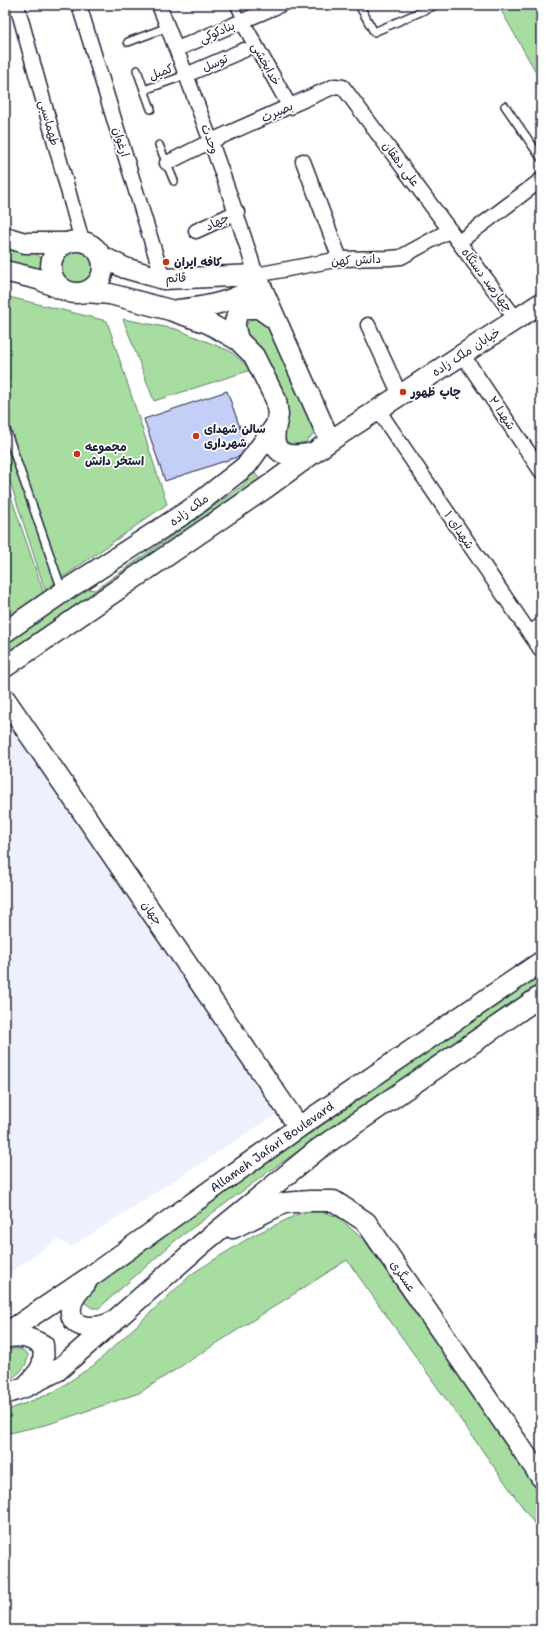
<svg xmlns="http://www.w3.org/2000/svg" width="546" height="1635" viewBox="0 0 546 1635" font-family="'Shantell Sans','Playpen Sans Arabic',sans-serif">
	<style>
		.built { fill: #edf1fd }
		.green { fill: #a7dda0; stroke: #64806e }
		.building { fill: #c4cff7; stroke: #22223b }
		.lines { fill: none; stroke-linecap: round; stroke-linejoin: round }
		.lane-casing { stroke: #22223b; stroke-width: 10 }
		.street-casing { stroke: #22223b; stroke-width: 17 }
		.secondary-casing { stroke: #22223b; stroke-width: 23 }
		.lane { stroke: #fff; stroke-width: 7 }
		.street { stroke: #fff; stroke-width: 14 }
		.secondary { stroke: #fff; stroke-width: 20 }
		.poi-dot { fill: #c8321e; stroke: #fff; stroke-width: 1.5 }
		.labels { text-anchor: middle; stroke-width: 3.5; stroke-linejoin: round; paint-order: stroke }
		.street-label { font-size: 12px; fill: #22223b; stroke: #fff }
		.poi-label { font-size: 12px; font-weight: bold; fill: #22223b; stroke: #fff; text-anchor: start }
	</style>
	<rect width="100%" height="100%" fill="#fff"/>
	<filter id="ink" filterUnits="userSpaceOnUse"><feTurbulence type="fractalNoise" baseFrequency=".025" numOctaves="2"/><feDisplacementMap in="SourceGraphic" scale="8" xChannelSelector="R" yChannelSelector="G"/><feConvolveMatrix kernelMatrix="1 2 1 2 8 2 1 2 1" color-interpolation-filters="sRGB"/></filter>
	<g filter="url(#ink)">
		<path class="built" d="M5 718 277 1114 71 1247 58 1239 5 1276Z"/>
		<path class="green" d="M498 5H541V81Z
			M53 267a24 24 0 1 1 48 0a24 24 0 1 1-48 0Z
			M17 248C28 250 54 257 39 272L13 267 8 261V254L11 250Z
			M5 296 107 321 167 504 45 590 5 466Z
			M257 317 268 326 317 430 306 442 292 445 285 440 287 413 244 333C246 324 248 319 257 317Z
			M123 319 176 329 230 351 251 370 154 401Z
			M254 472 263 483 5 656V641L84 588 95 590 242 486Z
			M5 479 44 594 5 620Z
			M541 973V982L264 1175 176 1240 99 1308H92L85 1303 84 1297 107 1275 147 1249 259 1169Z
			M311 1208 338 1217 365 1241 541 1495V1533L347 1260 139 1393 49 1424 5 1434V1411L52 1393 94 1365 193 1273 252 1236Z
			M10 1349H21L28 1354C28 1368 17 1376 5 1381V1351Z"/>
		<path class="building" d="M227 391 249 453 165 481 144 419Z"/>
		<g class="lines">
			<defs>
				<path id="lane" d="M234 5 242 21
					M359 5 374 32 436 5
					M128 42 168 27
					M137 70 151 109
					M144 90 186 75
					M505 106 541 158
					M159 145 174 181
					M5 427 62 590"/>
				<path id="street" d="M17 5 82 241
					M79 5 163 279
					M159 5C194 94 228 184 256 275L340 259 390 258 401 257 450 230
					M242 21 290 107
					M177 49 280 5
					M186 75 244 50
					M303 161 340 259
					M167 163 211 141 335 86 343 87 516 319
					M196 231 237 212
					M459 242 541 180
					M368 325 400 395
					M462 354 541 471
					M378 410 541 650
					M530 633 541 625"/>
				<path id="secondary" d="M5 237 25 243H65
					M51 267a26 26 0 1 1 52 0a26 26 0 1 1-52 0Z
					M101 256 125 268 163 279 256 275 330 441
					M5 271 38 279 61 289
					M178 310C207 307 235 302 260 284
					M238 340C234 324 232 319 244 308H259L276 320
					M276 425C269 457 288 458 313 453
					M5 632 63 592 191 509 247 465 276 425 278 415 276 400 254 356 238 340 208 323 170 310 110 294 86 292
					M5 667 267 487 330 441 541 303
					M5 699 299 1127
					M233 1228 284 1203 310 1201H334L366 1222 541 1477
					M86 1283C80 1290 72 1297 71 1307 68 1332 98 1329 112 1322
					M5 1334 91 1276 299 1127 541 962
					M5 1338C20 1334 30 1338 43 1345 45 1366 42 1369 28 1384
					M5 1394 25 1387 57 1371 203 1243 317 1150 541 996"/>
			</defs>
			<use href="#lane" class="lane-casing"/>
			<use href="#street" class="street-casing"/>
			<use href="#secondary" class="secondary-casing"/>
			<use href="#lane" class="lane"/>
			<use href="#street" class="street"/>
			<use href="#secondary" class="secondary"/>
		</g>
	</g>
	<g class="poi-dot">
		<circle cx="166" cy="262" r="4"/>
		<circle cx="403" cy="392" r="4"/>
		<circle cx="196" cy="436" r="4"/>
		<circle cx="77" cy="454" r="4"/>
	</g>
	<g class="labels">
		<g class="street-label">
			<text transform="translate(217 32) rotate(-23)" y="4">بنادکوکی</text>
			<text transform="translate(215 63) rotate(-24)" y="4">توسل</text>
			<text transform="translate(266 64) rotate(61)" y="4">خدابخشی</text>
			<text transform="translate(161 72) rotate(-20)" y="4">کمیل</text>
			<text transform="translate(277 112) rotate(-24)" y="4">بصیرت</text>
			<text transform="translate(49 123) rotate(75)" y="4">طهماسبی</text>
			<text transform="translate(210 139) rotate(70)" y="4">وحدت</text>
			<text transform="translate(121 142) rotate(73)" y="4">ارغوان</text>
			<text transform="translate(401 164) rotate(53)" y="4">علی دهقان</text>
			<text transform="translate(217 222) rotate(-26)" y="4">جهاد</text>
			<text transform="translate(356 260) rotate(-3)" y="4">دانش کهن</text>
			<text transform="translate(176 278) rotate(-2)" y="4">قائم</text>
			<text transform="translate(487 280) rotate(53)" y="4">چهارصد دستگاه</text>
			<text transform="translate(466 352) rotate(-33)" y="4">خیابان ملک زاده</text>
			<text transform="translate(502 413) rotate(56)" y="4">شهدا ۲</text>
			<text transform="translate(189 510) rotate(-36)" y="4">ملک زاده</text>
			<text transform="translate(459 530) rotate(56)" y="4">شهدای ۱</text>
			<text transform="translate(152 913) rotate(55)" y="4">جهان</text>
			<text transform="translate(272 1147) rotate(-35)" y="4">Allameh Jafari Boulevard</text>
			<text transform="translate(403 1276) rotate(55)" y="4">عسگری</text>
		</g>
		<g class="poi-label">
			<text x="174" y="266">کافه ایران</text>
			<text x="411" y="396">چاپ ظهور</text>
			<text x="204" y="433">سالن شهدای<tspan x="204" dy="14">شهرداری</tspan></text>
			<text x="85" y="451">مجموعه<tspan x="85" dy="14">استخر دانش</tspan></text>
		</g>
	</g>
	<rect width="546" height="1635" fill="none" stroke="#fff" stroke-width="20"/>
	<rect x="10" y="10" width="526" height="1615" fill="none" stroke="#22223b" stroke-width="1.5" filter="url(#ink)"/>
</svg>
